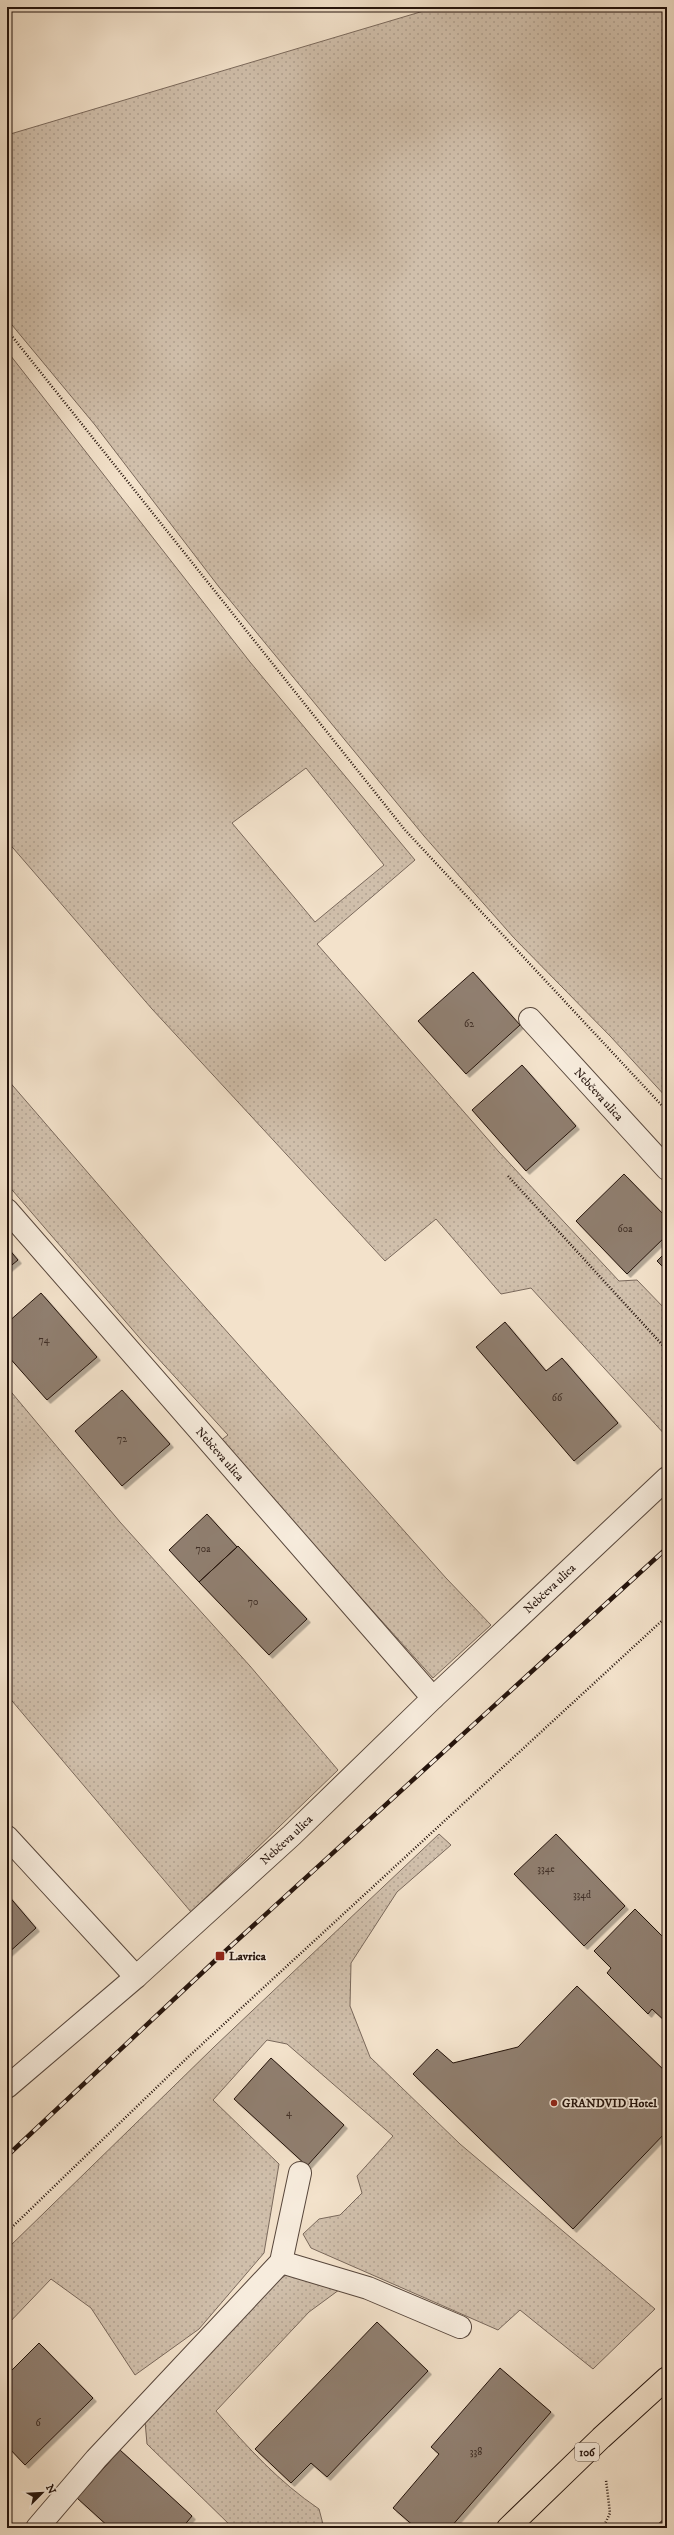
<svg xmlns="http://www.w3.org/2000/svg" width="674" height="2535" viewBox="0 0 674 2535" font-family="'IM FELL DW Pica',serif">
	<style>
		.grass { fill: url(#grass-dots); stroke: #7a695c; fill-rule: evenodd }
		.building { fill: #907f6f; stroke: #24130c; filter: url(#shadow) }
		.lines { fill: none; stroke-linecap: round; stroke-linejoin: round }
		.street-casing { stroke: #58473c; stroke-width: 24 }
		.primary-casing { stroke: #24130c; stroke-width: 24 }
		.path { stroke: #24130c; stroke-width: 2.5; stroke-dasharray: 1 2; stroke-linecap: butt }
		.street { stroke: #f7ecdd; stroke-width: 22 }
		.primary { stroke: #f3e2cb; stroke-width: 22 }
		.rail-casing { stroke: #24130c; stroke-width: 4.5 }
		.rail { stroke: #f7ecdd; stroke-width: 3; stroke-dasharray: 9; stroke-linecap: butt }
		.poi-dot { fill: #8f2418; stroke: #f7ecdd; stroke-width: 1.5 }
		.labels { text-anchor: middle; stroke-width: 3.5; stroke-linejoin: round; paint-order: stroke }
		.number-label { font-size: 10px; fill: #3f2e25 }
		.shield { fill: #f7ecdd; stroke: #63544b; stroke-width: 1 }
		.shield-label { font-size: 11px; font-weight: bold; fill: #24130c }
		.street-label { font-size: 12px; fill: #24130c; stroke: #f7ecdd }
		.poi-label { font-size: 12px; font-weight: bold; fill: #24130c; stroke: #f7ecdd; text-anchor: start }
	</style>
	<defs>
		<pattern id="grass-dots" width="8" height="8" patternUnits="userSpaceOnUse"><rect width="8" height="8" fill="#d0bfab"/><path d="M2 2h.1M6 6h.1" fill="none" stroke="#b2a392" stroke-width="1.8" stroke-linecap="round"/></pattern>
		<filter id="shadow"><feDropShadow dx="3.5" dy="3.5" stdDeviation="0" flood-color="#0004"/></filter>
	</defs>
	<rect width="100%" height="100%" fill="#f3e2cb"/>
	<filter id="stains"><feTurbulence type="fractalNoise" baseFrequency=".005" numOctaves="4"/><feColorMatrix values="0 0 0 0 .2 0 0 0 0 .09 0 0 0 0 .02 0 0 0 .5 -.17"/></filter>
	<radialGradient id="worn" r=".72"><stop offset=".6" stop-color="#630" stop-opacity="0"/><stop offset="1" stop-color="#630" stop-opacity=".3"/></radialGradient>
	<path class="grass" d="M437 7H667V1098L611 1037 514 938 424 836 219 587 95 425 7 319V135Z
		M7 351 250 662 415 860 317 944 499 1152 619 1281 637 1280 667 1311V1437L531 1288 501 1294 436 1219 385 1261 152 1009 7 841ZM306 768 384 865 315 922 232 823Z
		M7 1079 165 1262 446 1578 491 1625 433 1678 220 1441 228 1435 144 1343 7 1184Z
		M7 1387 120 1522 250 1666 338 1770 191 1912 7 1695Z
		M439 1834 451 1845 397 1892 351 1963 350 2006 370 2057 460 2144 655 2309 593 2369 520 2310 498 2330 311 2248 303 2234 319 2219 340 2215 362 2193 357 2176 393 2136 287 2044 267 2040 213 2100 279 2164 264 2253 199 2329 135 2375 91 2308 51 2279 7 2325V2249L214 2047Z
		M291 2272 343 2287 309 2312 216 2411C248 2448 279 2482 319 2509L324 2528H233L147 2444 145 2421 271 2285Z"/>
	<path class="building" d="M473 972 520 1025 466 1074 418 1021Z
		M522 1065 576 1126 526 1171 472 1110Z
		M624 1174 667 1218V1235L627 1274 576 1221Z
		M7 1247 18 1260 7 1269Z
		M667 1251V1271L657 1261Z
		M41 1293 97 1357 47 1400 7 1355V1323Z
		M505 1322 546 1371 562 1358 618 1423 574 1461 476 1347Z
		M122 1390 170 1444 122 1486 75 1431Z
		M207 1514 237 1547 199 1582 169 1550Z
		M238 1546 307 1619 269 1655 199 1582Z
		M556 1834 625 1906 584 1946 514 1874Z
		M7 1894 36 1928 7 1954Z
		M635 1909 667 1941V2023L652 2009 648 2014 607 1973 611 1968 594 1951Z
		M577 1986 667 2073V2131L573 2229 413 2074 437 2049 453 2063 518 2047Z
		M271 2058 344 2125 307 2166 234 2099Z
		M377 2322 428 2371 327 2477 311 2463 291 2483 255 2449Z
		M39 2343 93 2398 25 2465 7 2446V2375Z
		M500 2368 551 2412 450 2528H416L393 2508 439 2454 431 2447Z
		M120 2450 192 2516 182 2528H110L77 2498Z
		M667 2516V2528H654Z"/>
	<g class="lines">
		<defs>
			<g id="street">
				<path id="s1" d="M530 1019 667 1169"/>
				<path id="s2" d="M7 1210 433 1698"/>
				<path d="M7 1837 136 1977"/>
				<path id="s3" d="M7 2087 136 1977 292 1835 433 1698 667 1478"/>
				<path d="M281 2262 368 2288 460 2327"/>
				<path d="M37 2528 96 2459 281 2262 300 2173"/>
			</g>
			<path id="primary" d="M508 2528 601 2438 667 2378"/>
		</defs>
		<use href="#street" class="street-casing"/>
		<use href="#primary" class="primary-casing"/>
		<path class="path" d="M7 330 405 830 667 1111
			M508 1176 667 1350
			M7 2232 186 2059 667 1616
			M603 2528 610 2513 606 2480"/>
		<use href="#street" class="street"/>
		<use href="#primary" class="primary"/>
		<defs>
			<path id="rail" d="M7 2156 220 1956 667 1548"/>
		</defs>
		<use href="#rail" class="rail-casing"/>
		<use href="#rail" class="rail"/>
	</g>
	<g class="poi-dot">
		<rect x="215" y="1951" width="10" height="10" rx="2"/>
		<circle cx="554" cy="2103" r="4"/>
	</g>
	<g class="labels">
		<g class="number-label">
			<text x="469" y="1027">62</text>
			<text x="625" y="1232">60a</text>
			<text x="44" y="1343">74</text>
			<text x="557" y="1401">66</text>
			<text x="122" y="1442">72</text>
			<text x="203" y="1552">70a</text>
			<text x="253" y="1605">70</text>
			<text x="546" y="1872">334e</text>
			<text x="582" y="1898">334d</text>
			<text x="289" y="2116">4</text>
			<text x="38" y="2426">6</text>
			<text x="476" y="2455">338</text>
		</g>
		<rect class="shield" x="575" y="2443" width="24" height="18" rx="3"/>
		<g class="shield-label">
			<text x="587" y="2456">106</text>
		</g>
		<g class="street-label">
			<text dy="4" stroke="none"><textPath href="#s1" startOffset="102">Nebčeva ulica</textPath></text>
			<text dy="4" stroke="none"><textPath href="#s2" startOffset="324">Nebčeva ulica</textPath></text>
			<text dy="4" stroke="none"><textPath href="#s3" startOffset="737">Nebčeva ulica</textPath></text>
			<text dy="4" stroke="none"><textPath href="#s3" startOffset="373">Nebčeva ulica</textPath></text>
		</g>
		<g class="poi-label">
			<text x="229" y="1960">Lavrica</text>
			<text x="562" y="2107">GRANDVID Hotel</text>
		</g>
	</g>
	<rect width="674" height="2535" fill="none" stroke="#f3e2cb" stroke-width="24"/>
	<rect x="8" y="8" width="658" height="2519" fill="none" stroke="#24130c" stroke-width="2"/>
	<rect x="12" y="12" width="650" height="2511" fill="none" stroke="#24130c"/>
	<g transform="translate(42 2493) rotate(66)" stroke="#f7ecdd" stroke-width="3" paint-order="stroke">
	<path d="M0-3L7 15L0 10L-7 15Z" fill="#24130c"/>
	<text y="-6" font-size="11" font-weight="bold" text-anchor="middle" fill="#24130c">N</text>
	</g>
	<rect width="100%" height="100%" filter="url(#stains)"/>
	<rect width="100%" height="100%" fill="url(#worn)"/>
</svg>
